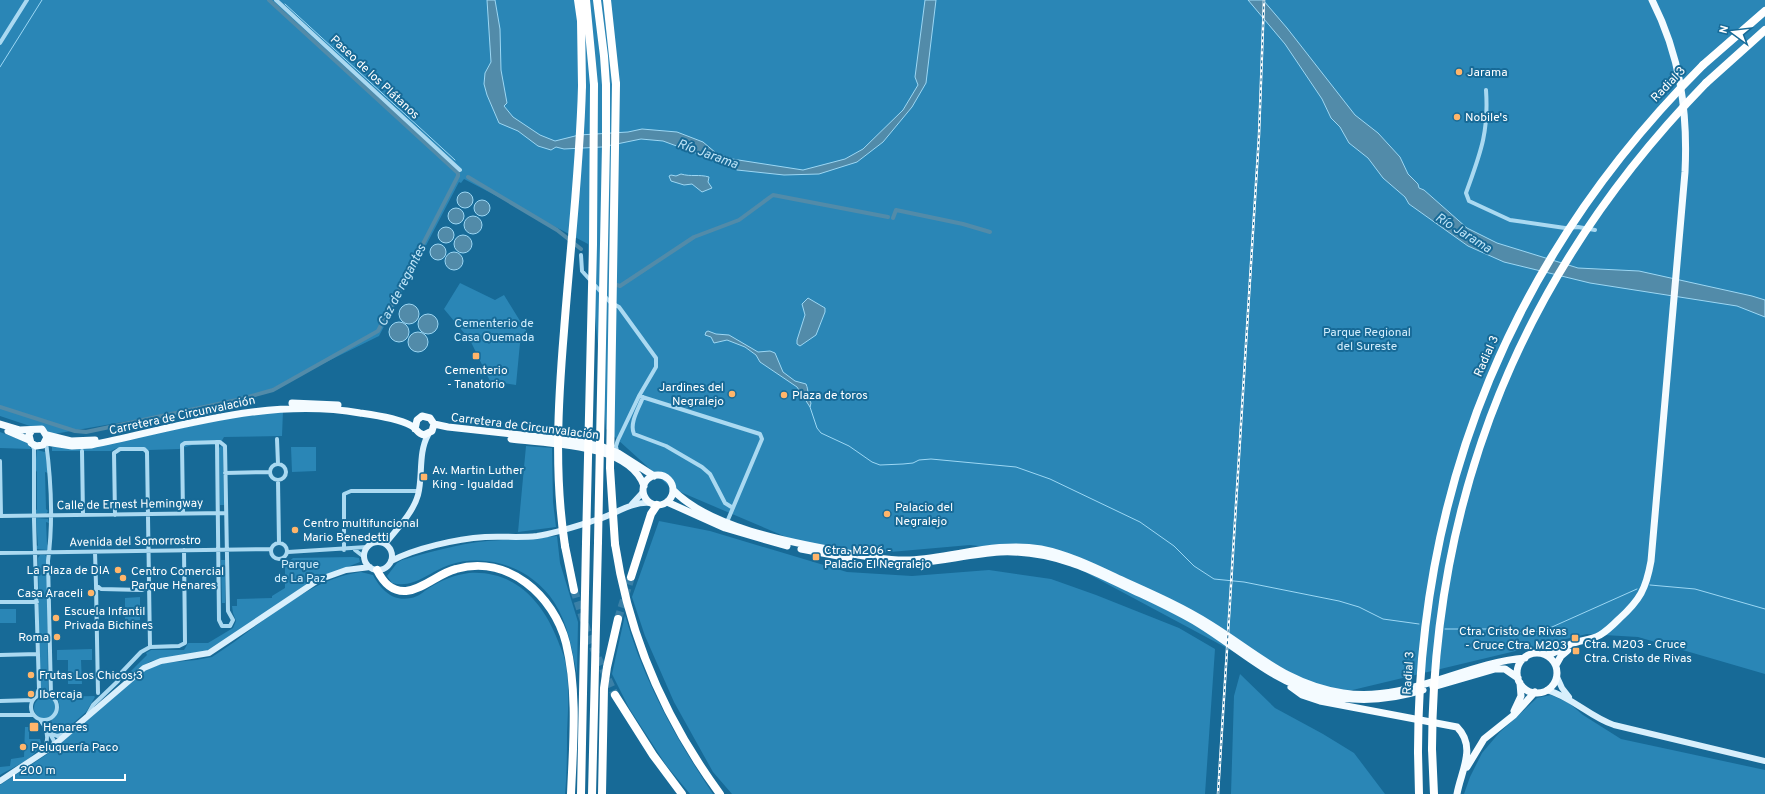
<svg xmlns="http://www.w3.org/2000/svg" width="1765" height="794" viewBox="0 0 1765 794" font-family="Overpass,sans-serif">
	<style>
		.green { fill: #2a86b6 }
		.water { fill: #528ba9; stroke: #9cd7f4 }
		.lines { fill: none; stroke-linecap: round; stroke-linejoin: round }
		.stream { stroke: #9cd7f4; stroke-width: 1 }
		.canal { stroke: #528ba9; stroke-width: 4 }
		.highway-tunnel { stroke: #3a80a7; stroke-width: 8; stroke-dasharray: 8 4; stroke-linecap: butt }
		.street { stroke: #aad9f1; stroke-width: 4 }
		.secondary { stroke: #d8effc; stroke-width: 6 }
		.primary { stroke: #f4fbff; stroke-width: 7 }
		.highway { stroke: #fff; stroke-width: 8 }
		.rail-casing { stroke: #fff; stroke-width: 2.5 }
		.rail { stroke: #176a97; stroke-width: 1; stroke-dasharray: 3; stroke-linecap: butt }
		.highway-bridge { stroke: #fff; stroke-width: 8 }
		.poi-dot { fill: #ffb56a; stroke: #176a97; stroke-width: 1.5 }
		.labels { text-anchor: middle; stroke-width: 4; stroke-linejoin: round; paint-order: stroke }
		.poi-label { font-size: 12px; fill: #fff; stroke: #176a97; text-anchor: start }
		.street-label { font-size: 12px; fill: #fff; stroke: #176a97 }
		.park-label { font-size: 12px; fill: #d1edfc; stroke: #176a97 }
		.water-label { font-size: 13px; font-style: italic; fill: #c1e6f9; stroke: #176a97 }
	</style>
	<rect width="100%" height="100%" fill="#176a97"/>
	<path class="green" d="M0 0H1765V674L1638 637 1587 634 1340 693 1305 690 1053 555 970 545 833 557 671 488 606 429 588 244 464 179 461 183 459 182 379 336 249 400 54 434 0 416Z
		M460 283 495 300 504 295 530 337 520 343 516 385 490 381 470 340 444 309Z
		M283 411 282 436 224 437 220 444 192 445 179 449 119 451 117 448 111 451H52V447L57 446 94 447 233 417Z
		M0 432 27 442 31 449 0 448Z
		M221 446 223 447 224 505H220L219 448Z
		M526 446 552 448 553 502 556 527 518 532Z
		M291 447H316V471L292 472Z
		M37 450 45 452 48 473 45 472 46 509 48 511 46 514 35 513V509L37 510V472L35 469Z
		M36 518 48 519 49 523 46 522 47 544 49 547 47 550 36 549V545L38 546Z
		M659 521 710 531 847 572 912 576 989 570 1051 579 1096 595 1179 628 1215 649 1205 794H732L713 772 674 702 645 636 632 597Z
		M557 536 560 563 578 622 577 674C572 650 568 623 554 602 532 568 487 552 449 565 429 572 414 589 392 583L387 576 397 563 402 560C430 552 458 544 487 541 510 539 534 539 557 536Z
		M40 555H45L47 557 48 693 40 692 38 558Z
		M353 557 359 558 360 562 311 581 219 645 204 652 151 661 139 668 124 680 123 679 147 655 146 653 151 650H184L188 643H208L233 628 236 621 233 613 232 606H237V599L272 598V596L285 588V565L293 558Z
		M221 560H225V603H222Z
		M361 572 373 575C381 590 393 602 411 598 418 597 423 592 429 588 442 580 454 575 469 573 515 570 543 602 558 641 560 647 564 654 565 661 570 685 568 709 567 733 567 754 567 774 565 794H0V785L52 751 142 671 164 663 196 660 212 657C258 628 306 579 361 572Z
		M140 597V620L125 621V598Z
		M0 609H16V623H0Z
		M625 615C643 680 676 739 713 794H690L666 765 629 708 612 674Z
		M92 649V660H81L82 684H68V660H57V650Z
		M1240 674 1275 708 1323 734 1354 753 1385 794H1231L1234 696Z
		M1551 695 1569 703 1583 715 1621 739 1765 770V794H1464L1470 777 1482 753 1499 733 1537 698Z
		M34 708a11 11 0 1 1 22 0a11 11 0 1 1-22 0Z
		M56 697 94 696 95 697 86 712 63 732 57 734 52 733 48 725C54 715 65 710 56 697Z
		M25 727H29V739H40L41 742C38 758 13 767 0 775V767L10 766 11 759 24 757Z"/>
	<path class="water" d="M487 0H495L500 29 501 70 507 103 504 106 513 117 540 135 555 141 579 135 628 132 642 129 677 132 703 142 716 153 732 159 803 170 845 159 863 149 903 110 918 85 915 77 925 0H936L926 83 912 107 883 142 857 162 819 174 784 175 737 170 731 166 663 141 641 139 602 147 564 149 556 147 551 150 538 146 518 131 499 123 487 95 484 84 485 73 491 62Z
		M1248 0H1263L1287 28 1355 115 1378 133 1400 157 1408 174 1418 184 1419 188 1424 190 1467 228 1497 243 1578 268 1639 271 1752 296 1765 300V317L1737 306 1590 283 1504 262 1468 246 1409 204 1405 197 1383 178 1368 158 1349 143 1340 127 1331 118 1322 99 1285 44Z
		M681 174C691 177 699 174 709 177L708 182 712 188 702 192 692 184 684 185 671 181 669 176 671 175 676 176Z
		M457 200a8 8 0 1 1 16 0a8 8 0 1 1-16 0Z
		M474 208a8 8 0 1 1 16 0a8 8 0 1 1-16 0Z
		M448 216a8 8 0 1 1 16 0a8 8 0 1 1-16 0Z
		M464 225a9 9 0 1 1 18 0a9 9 0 1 1-18 0Z
		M438 235a8 8 0 1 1 16 0a8 8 0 1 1-16 0Z
		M454 244a9 9 0 1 1 18 0a9 9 0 1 1-18 0Z
		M430 252a8 8 0 1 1 16 0a8 8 0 1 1-16 0Z
		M445 261a9 9 0 1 1 18 0a9 9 0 1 1-18 0Z
		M808 298 825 308V312L816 335 800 346 797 344V340L805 315 802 304Z
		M399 314a10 10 0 1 1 20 0a10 10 0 1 1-20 0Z
		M418 324a10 10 0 1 1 20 0a10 10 0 1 1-20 0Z
		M389 332a10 10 0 1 1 20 0a10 10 0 1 1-20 0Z
		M708 331 716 334 729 335 758 352 770 351 775 353 783 372 795 381 806 384C809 391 807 396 811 403L810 407 797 387 760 362 756 355 745 347 727 340 714 343 711 337 705 335 706 332Z
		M408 342a10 10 0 1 1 20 0a10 10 0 1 1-20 0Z"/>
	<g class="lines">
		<path class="stream" d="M285 4 455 160
			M0 67 42 0
			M810 407 817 428 821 433 849 446 872 462 880 465 903 464 913 463 919 460 931 459 1016 467 1050 479 1140 522 1174 546 1194 566 1214 579 1244 582 1339 601 1359 607 1383 619 1419 624
			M1650 585 1695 589 1765 609
			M1445 629H1487L1515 633 1543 631 1637 589"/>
		<path class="canal" d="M468 177 557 230 581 249
			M893 218 896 210 963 224 990 232
			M617 285 620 286 694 237 739 220 773 195 888 217
			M0 407 75 431 86 432 237 400 273 390 378 331 458 176V173L269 0"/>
		<path class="highway-tunnel" d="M574 590 591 643 615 695
			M618 619 631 577"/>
		<path class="street" d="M276 0 460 170
			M0 43 27 0
			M1486 90C1489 133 1480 154 1466 193L1469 201 1510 220 1565 228 1578 227 1595 230
			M581 255 582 271 610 302 619 307 656 358V367L639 396
			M643 397C639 408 629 423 634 434L666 446 702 467 710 474 725 503 733 508
			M277 439 278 464
			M46 442C51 479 53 524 48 561L51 696
			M32 444 34 449V520L39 689 36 697
			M82 451 83 515
			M617 452 616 446 618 440 639 396 760 434 762 439 727 522
			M0 461 1 516
			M270 472a8 8 0 1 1 16 0a8 8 0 1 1-16 0Z
			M225 473 270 472
			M278 480 279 543
			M183 513 182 445 185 443 220 442 225 446 228 611 233 620 230 626H222L219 620 217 442
			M0 516 226 513
			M271 551a8 8 0 1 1 16 0a8 8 0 1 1-16 0Z
			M344 550V494L351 491H418
			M355 550 364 557
			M95 552 96 585 101 589 142 590 149 587
			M288 552 367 547
			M0 553 271 549
			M96 585 98 693
			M0 602H37
			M150 647 179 646 185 643 184 550
			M0 655 38 654
			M31 707a13 13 0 1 1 26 0a13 13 0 1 1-26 0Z
			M0 701 33 700
			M88 714 93 705 118 681 122 672 141 652 150 647 147 452 144 449H120L114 453 115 515
			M0 715H33
			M41 721C48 730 49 741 43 751
			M47 728 54 741 53 746
			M50 733 57 736 65 734"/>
		<path class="secondary" d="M632 504 643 492
			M364 556a14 14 0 1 1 28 0a14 14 0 1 1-28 0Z
			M385 544C396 530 413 513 418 495 423 476 418 453 428 435
			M391 561C416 548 456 539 485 537 502 536 520 538 537 536 557 533 577 526 596 520 614 515 632 501 650 503
			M1557 677 1562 688 1569 697
			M1547 690C1572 697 1590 717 1614 725L1765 761
			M0 781 53 746 144 668 161 661 209 653 318 580 346 570 370 567"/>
		<path class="primary" d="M292 403 338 405
			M0 424 20 430 42 429 47 437 43 445 36 446 31 443 29 435 32 430
			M434 424 448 427 575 441 603 447 618 453 654 476
			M8 431 29 440
			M47 435 71 441 95 440
			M511 439C549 444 629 443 644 486
			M46 442 72 446 91 445C180 427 269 397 360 413 374 415 397 418 410 425 416 427 417 434 424 435L432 431 434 424 430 418 422 416 417 420 415 429
			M643 490a15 15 0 1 1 30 0a15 15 0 1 1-30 0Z
			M673 490C709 527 788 542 838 551 861 556 886 561 910 560 954 558 996 541 1041 549 1071 555 1098 569 1126 582 1155 595 1184 608 1211 625 1256 653 1288 685 1343 693 1407 703 1463 663 1525 658
			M667 502 725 528 787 546
			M801 549 849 558
			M873 562C917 569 957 555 1000 552 1024 551 1048 555 1071 563 1090 569 1108 579 1126 587 1151 599 1176 610 1199 624 1225 640 1249 660 1275 675 1322 702 1372 706 1423 690
			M1517 673a20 20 0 1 1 40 0a20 20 0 1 1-40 0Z
			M1546 655C1558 653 1565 645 1577 642 1585 640 1593 639 1600 635 1607 631 1613 625 1619 619 1640 600 1646 589 1651 561L1685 172C1688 111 1680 55 1652 0
			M1556 665 1561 656 1568 650
			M1291 687 1302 695 1320 701 1457 727C1477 747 1461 771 1457 794
			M1433 687 1495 669H1505L1518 678
			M1514 711 1521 696 1520 683
			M1467 767 1484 739 1514 715 1535 692"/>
		<path class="highway" d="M578 0 581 21 582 86
			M586 0 594 85
			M597 0 604 56 606 85
			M607 0 616 84
			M1703 65 1765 11
			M1706 83 1765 30
			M615 544C629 637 664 718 720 794
			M565 546 574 590
			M377 570C383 582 391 592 406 591 424 589 439 573 456 569 508 554 554 596 566 643 578 692 573 745 571 794
			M631 577 651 514 657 505
			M615 695 653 755 682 794
			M1432 749 1434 794
			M1418 752 1419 794
			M581 794 586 543
			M592 794 598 542
			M602 794 604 688 607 667 618 619"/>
		<defs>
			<path id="rail" d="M1218 794 1259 135 1264 0"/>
		</defs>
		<use href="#rail" class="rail-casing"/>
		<use href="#rail" class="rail"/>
		<path class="highway-bridge" d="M598 542 606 145V85
			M586 543 593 245 594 85
			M615 544 610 468 616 84
			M565 546C554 475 558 403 564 331 570 250 580 168 582 86
			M1432 749C1433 489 1525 269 1706 83
			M1418 752C1418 485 1514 254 1703 65"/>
	</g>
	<g class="poi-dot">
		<circle cx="1459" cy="72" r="4"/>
		<circle cx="1457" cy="117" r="4"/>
		<rect x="472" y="352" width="8" height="8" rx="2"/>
		<circle cx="732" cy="394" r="4"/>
		<circle cx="784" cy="395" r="4"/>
		<rect x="420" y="473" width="8" height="8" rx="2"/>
		<circle cx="887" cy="514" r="4"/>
		<circle cx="295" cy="530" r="4"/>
		<rect x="812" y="553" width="8" height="8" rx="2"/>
		<circle cx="118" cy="570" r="4"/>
		<circle cx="123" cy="578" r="4"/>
		<circle cx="91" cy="593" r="4"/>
		<circle cx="56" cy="618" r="4"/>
		<circle cx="57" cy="637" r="4"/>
		<rect x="1571" y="634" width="8" height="8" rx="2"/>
		<rect x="1572" y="647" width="8" height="8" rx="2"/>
		<circle cx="31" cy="675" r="4"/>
		<circle cx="31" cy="694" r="4"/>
		<rect x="29" y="722" width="10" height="10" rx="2"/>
		<circle cx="23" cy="747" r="4"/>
	</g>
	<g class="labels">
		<g class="poi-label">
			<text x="1467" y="76">Jarama</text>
			<text x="1465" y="121">Nobile's</text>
			<text x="476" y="374" text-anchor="middle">Cementerio<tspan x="476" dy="14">- Tanatorio</tspan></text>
			<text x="724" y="391" text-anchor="end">Jardines del<tspan x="724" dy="14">Negralejo</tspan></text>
			<text x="792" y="399">Plaza de toros</text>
			<text x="432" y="474">Av. Martin Luther<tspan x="432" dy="14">King - Igualdad</tspan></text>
			<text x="895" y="511">Palacio del<tspan x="895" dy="14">Negralejo</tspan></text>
			<text x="303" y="527">Centro multifuncional<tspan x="303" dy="14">Mario Benedetti</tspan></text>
			<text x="824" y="554">Ctra. M206 -<tspan x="824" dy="14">Palacio El Negralejo</tspan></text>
			<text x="110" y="574" text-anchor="end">La Plaza de DIA</text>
			<text x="131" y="575">Centro Comercial<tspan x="131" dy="14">Parque Henares</tspan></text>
			<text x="83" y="597" text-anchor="end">Casa Araceli</text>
			<text x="64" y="615">Escuela Infantil<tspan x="64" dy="14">Privada Bichines</tspan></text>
			<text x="1567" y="635" text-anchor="end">Ctra. Cristo de Rivas<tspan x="1567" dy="14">- Cruce Ctra. M203</tspan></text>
			<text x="49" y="641" text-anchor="end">Roma</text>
			<text x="1584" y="648">Ctra. M203 - Cruce<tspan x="1584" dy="14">Ctra. Cristo de Rivas</tspan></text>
			<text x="39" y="679">Frutas Los Chicos 3</text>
			<text x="39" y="698">Ibercaja</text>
			<text x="43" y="731">Henares</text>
			<text x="31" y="751">Peluquería Paco</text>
		</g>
		<g class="street-label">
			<text transform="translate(375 77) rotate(43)" y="4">Paseo de los Plátanos</text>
			<text transform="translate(1668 84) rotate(-46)" y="4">Radial 3</text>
			<text transform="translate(1486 356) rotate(-66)" y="4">Radial 3</text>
			<text transform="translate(182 415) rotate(-12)" y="4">Carretera de Circunvalación</text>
			<text transform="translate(525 426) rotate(7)" y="4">Carretera de Circunvalación</text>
			<text transform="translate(130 504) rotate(-1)" y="4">Calle de Ernest Hemingway</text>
			<text transform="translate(135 541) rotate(-1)" y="4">Avenida del Somorrostro</text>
			<text transform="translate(1408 673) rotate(-86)" y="4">Radial 3</text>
		</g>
		<g class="park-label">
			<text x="494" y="327">Cementerio de<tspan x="494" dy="14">Casa Quemada</tspan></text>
			<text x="1367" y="336">Parque Regional<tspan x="1367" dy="14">del Sureste</tspan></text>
			<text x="300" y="568">Parque<tspan x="300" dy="14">de La Paz</tspan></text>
		</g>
		<g class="water-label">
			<text transform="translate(708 153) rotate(20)" y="5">Río Jarama</text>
			<text transform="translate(1464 232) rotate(32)" y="5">Río Jarama</text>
			<text transform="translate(401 285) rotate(-63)" y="5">Caz de regantes</text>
		</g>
	</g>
	<g transform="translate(1733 32) rotate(285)" stroke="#176a97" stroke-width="3" paint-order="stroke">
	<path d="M0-3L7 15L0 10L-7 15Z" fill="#ffffff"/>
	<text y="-6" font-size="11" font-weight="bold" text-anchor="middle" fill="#ffffff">N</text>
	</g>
	<path d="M14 774v6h111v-6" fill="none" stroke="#ffffff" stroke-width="2"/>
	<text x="20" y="774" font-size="12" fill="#ffffff" stroke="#176a97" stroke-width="3" paint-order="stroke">200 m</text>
</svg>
